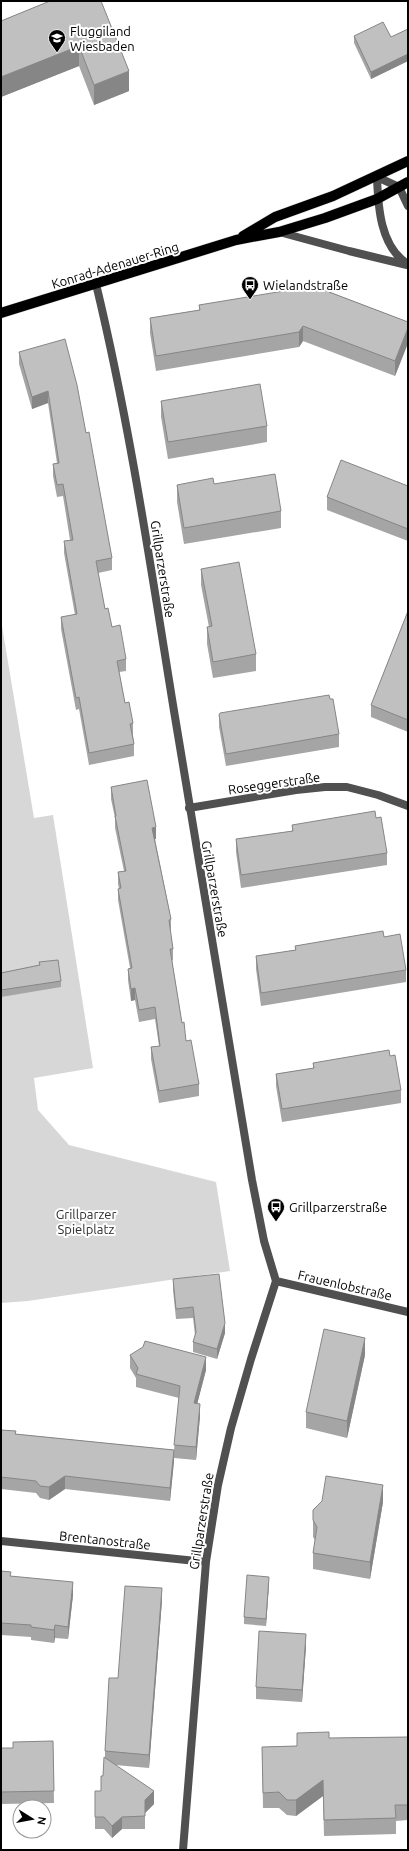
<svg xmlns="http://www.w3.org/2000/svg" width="409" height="1851" viewBox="0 0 409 1851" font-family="Ubuntu,sans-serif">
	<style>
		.green { fill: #d7d7d7 }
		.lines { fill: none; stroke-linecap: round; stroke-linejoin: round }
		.primary-casing { stroke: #dbdbdb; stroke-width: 11 }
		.minor { stroke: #505050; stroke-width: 8 }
		.primary { stroke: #000; stroke-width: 10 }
		.wall { fill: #a5a5a5 }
		.shaded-wall { fill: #868686 }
		.building { fill: #c0c0c0; stroke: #868686 }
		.labels { text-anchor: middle; stroke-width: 4; stroke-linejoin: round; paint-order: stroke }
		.poi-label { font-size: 13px; fill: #000; stroke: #fff; text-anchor: start }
		.street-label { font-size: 13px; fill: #000; stroke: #fff }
		.park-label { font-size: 13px; fill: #2e2e2e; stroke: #fff }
	</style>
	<rect width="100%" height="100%" fill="#fff"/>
	<path class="green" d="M1 620 34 818 53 815 93 1068 34 1078 38 1110 69 1145 216 1182 230 1271 28 1301 1 1303Z"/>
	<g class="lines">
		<defs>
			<path id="primary" d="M243 236 275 217 333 196 408 161
				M1 313 236 240 279 232 325 218 377 199 408 182"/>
		</defs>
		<use href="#primary" class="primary-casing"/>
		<path class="minor" d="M408 206 399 187 377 177C378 206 380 247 408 264
			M279 232 349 251 407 265
			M96 284C130 425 151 569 174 711 199 868 226 1024 252 1180L264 1241 276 1281 251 1359 231 1428 218 1485 206 1562 183 1850
			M189 808 296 790 325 787H347L378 795 408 806
			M276 1281 408 1312
			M1 1541 206 1562"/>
		<use href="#primary" class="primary"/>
	</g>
	<path class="wall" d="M50 1 129 91 94 105 79 66 1 97V21Z
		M408 29V61L371 79 354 43V36L391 37Z
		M330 292 408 322V343L395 376 303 341 299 347 156 371 150 333V318L199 310V305Z
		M19 352 86 433 112 558V570L98 573 105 609 112 627 126 659V671L119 672 125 703 133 723V735L134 744V756L89 765 79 709 76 710 61 629V617L75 615 64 553V541L70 540 63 496 57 497 53 476V464L57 463 48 403 32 409 19 364Z
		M161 401 267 426V442L168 459 161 417Z
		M214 484 281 511V528L184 544 177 502V485Z
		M408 486V541L327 510V497Z
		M201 569 256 654V671L213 678 207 644V627H209L201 585Z
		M408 611V732L371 717V705Z
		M219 715 339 734V747L226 766 219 727Z
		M111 787 156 839H155L171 919V931H170L173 949V960L172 961 182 1023 186 1041 199 1084V1096L159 1103 151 1059V1047L159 1046 155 1019 139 1022 135 1000 131 1001 128 980V969L130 968 118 900V889H119L118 884V872L124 871 115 828V818L111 799Z
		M376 818 387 853V865L241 888 236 852V839L292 831V825Z
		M384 937 406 970V982L261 1006 256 969V956L295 950V946Z
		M39 962 61 981V987L1 997V973L39 965Z
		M390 1056 401 1090V1103L282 1122 276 1086V1074L313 1068V1063Z
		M173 1279 225 1333 217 1359 193 1352V1342L195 1335 193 1318 176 1319 173 1290Z
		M130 1355 206 1370 197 1404 200 1416 196 1460 174 1458 170 1501 65 1489 49 1500 40 1498 36 1493 1 1489V1430L16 1434 174 1450 179 1398 136 1387V1378L130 1368Z
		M365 1355 347 1438 306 1428V1412Z
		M383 1502 370 1579 313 1569V1553L315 1540 313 1537V1510Z
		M1 1571 11 1576 73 1595 68 1639 55 1638 54 1643 31 1640V1637L1 1635Z
		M269 1583 266 1626 244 1624V1617Z
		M162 1600 149 1768 115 1765 154 1804 145 1813V1829H122L112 1838 104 1829H95V1791H101L105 1758V1751L118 1678Z
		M306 1646 302 1702 256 1699V1687Z
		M408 1737V1820L396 1821V1834L324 1836 323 1796 296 1816 287 1815 279 1808H263L262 1747 297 1746 329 1738Z
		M53 1741 54 1803 1 1804V1748H13Z"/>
	<path class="shaded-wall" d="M79 46V66L1 97V77Z
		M408 54V61L371 79V72Z
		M129 71V91L94 105V85Z
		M303 326V341L299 347V332Z
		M408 328V343L395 376V361Z
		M48 391V403L32 409V397Z
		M156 827V839L152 840V828Z
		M135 988V1000L131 1001V989Z
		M225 1323V1333L217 1359V1349Z
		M365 1338V1355L347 1438V1421Z
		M206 1357V1370L194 1416V1403Z
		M200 1404V1416L196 1460V1447Z
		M174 1450V1462L170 1501V1488Z
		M65 1476V1489L49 1500V1487Z
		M383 1485V1502L370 1579V1562Z
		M269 1577V1583L266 1626V1619Z
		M73 1582V1595L68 1639V1627Z
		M162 1588V1600L149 1768V1755Z
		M55 1625V1638L54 1643V1630Z
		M306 1634V1646L302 1702V1690Z
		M323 1780V1796L296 1816V1800Z
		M154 1791V1804L145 1813V1800Z
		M122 1817V1829L112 1838V1826Z"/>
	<path class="building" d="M50 1H101L129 71 94 85 79 46 1 77V21Z
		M383 22 391 37 408 29V54L371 72 354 36Z
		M310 281 330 289 329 292 408 322V328L395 361 303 326 299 332 156 356 150 318 200 310 199 305 308 287Z
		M65 339 77 385 86 433 89 432 112 558 96 561 105 609 108 608 112 627 120 625 126 659 117 661 125 703 129 702 133 723 130 724 134 744 89 753 79 697 76 698 61 617 77 614 64 541 73 540 63 484 57 485 53 464 59 463 48 391 32 397 19 352Z
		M260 384 267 426 168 442 161 401Z
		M341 460 408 486V529L327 497Z
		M275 474 281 511 184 528 177 485 213 478 214 484Z
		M239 562 256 654 213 662 207 627 212 626 201 569Z
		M408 611V720L371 705Z
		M329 695 330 699H333L339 734 226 754 219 715 220 713Z
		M147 780 156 827 152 828 171 919 169 920 173 949H170L182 1023 184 1022 186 1041 191 1040 199 1084 159 1091 151 1047 160 1046 155 1007 139 1010 135 988 131 989 128 969 132 968 118 889 121 888 118 872 126 871 115 816H116L111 787Z
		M375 811 376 818 381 817 387 853 241 875 236 839 293 831 292 825Z
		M383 931 384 937 400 934 406 970 261 993 256 956 296 950 295 946Z
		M58 960 61 981 1 990V973L40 965 39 962Z
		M389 1050 390 1056 395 1055 401 1090 282 1109 276 1074 314 1068 313 1063Z
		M219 1274 225 1323 217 1349 193 1342 196 1332 193 1307 176 1309 173 1279Z
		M324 1329 365 1338 347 1421 306 1412Z
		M145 1341 206 1357 194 1403 200 1404 196 1447 174 1445 180 1386 136 1374 138 1368 130 1355 143 1347Z
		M1 1430 16 1431 15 1434 174 1450 170 1488 65 1476 49 1487 40 1486 36 1481 1 1477Z
		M326 1476 383 1485 370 1562 313 1553 317 1527 313 1520V1510L322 1501Z
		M1 1571 11 1572 10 1576 73 1582 68 1627 55 1625 54 1630 31 1627V1625L1 1623Z
		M247 1575 269 1577 266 1619 244 1617Z
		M125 1586 162 1588 149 1755 105 1751 109 1678H118Z
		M259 1631 306 1634 302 1690 256 1687Z
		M329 1732V1738L408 1737V1805H395L396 1818 324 1820 323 1780 296 1800H287L279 1792 263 1793 262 1747 297 1746V1733Z
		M53 1741 54 1791 1 1792V1748H13V1742Z
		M104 1757 154 1791 145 1800V1816L122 1817 112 1826 104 1817H95V1791H101V1776H103Z"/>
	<defs>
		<symbol id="school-pin" viewBox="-11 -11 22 30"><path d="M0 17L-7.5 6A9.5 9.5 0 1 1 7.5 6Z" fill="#000" stroke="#fff"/><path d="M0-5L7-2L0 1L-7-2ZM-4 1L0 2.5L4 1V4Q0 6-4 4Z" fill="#fff"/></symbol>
		<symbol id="bus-pin" viewBox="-11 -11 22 30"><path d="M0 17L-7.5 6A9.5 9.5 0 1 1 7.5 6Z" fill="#000" stroke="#fff"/><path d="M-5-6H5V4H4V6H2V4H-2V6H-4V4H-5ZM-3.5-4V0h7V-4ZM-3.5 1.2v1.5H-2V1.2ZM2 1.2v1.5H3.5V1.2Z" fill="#fff"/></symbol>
	</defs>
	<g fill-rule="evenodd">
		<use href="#school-pin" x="47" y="28" width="20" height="27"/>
		<use href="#bus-pin" x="240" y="275" width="20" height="27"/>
		<use href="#bus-pin" x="266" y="1197" width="20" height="27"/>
	</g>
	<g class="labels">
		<g class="poi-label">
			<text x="70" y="36">Fluggiland<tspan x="70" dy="15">Wiesbaden</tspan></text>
			<text x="263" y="290">Wielandstraße</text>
			<text x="289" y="1212">Grillparzerstraße</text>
		</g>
		<g class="street-label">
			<text transform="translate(115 265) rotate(-17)" y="5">Konrad-Adenauer-Ring</text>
			<text transform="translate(163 569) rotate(81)" y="5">Grillparzerstraße</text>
			<text transform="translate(274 783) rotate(-8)" y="5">Roseggerstraße</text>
			<text transform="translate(215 889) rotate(80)" y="5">Grillparzerstraße</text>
			<text transform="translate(345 1285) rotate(13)" y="5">Frauenlobstraße</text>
			<text transform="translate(201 1521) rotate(-81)" y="5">Grillparzerstraße</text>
			<text transform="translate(105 1540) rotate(6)" y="5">Brentanostraße</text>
		</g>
		<g class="park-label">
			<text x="86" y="1219">Grillparzer<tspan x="86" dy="15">Spielplatz</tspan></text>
		</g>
	</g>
	<rect width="409" height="1851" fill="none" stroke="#000000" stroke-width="4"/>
	<g transform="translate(32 1819) rotate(101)"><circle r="19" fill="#ffffff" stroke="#999999"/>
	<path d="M0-3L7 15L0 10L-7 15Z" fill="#000000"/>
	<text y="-6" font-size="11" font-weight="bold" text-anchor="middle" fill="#000000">N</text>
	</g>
</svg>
